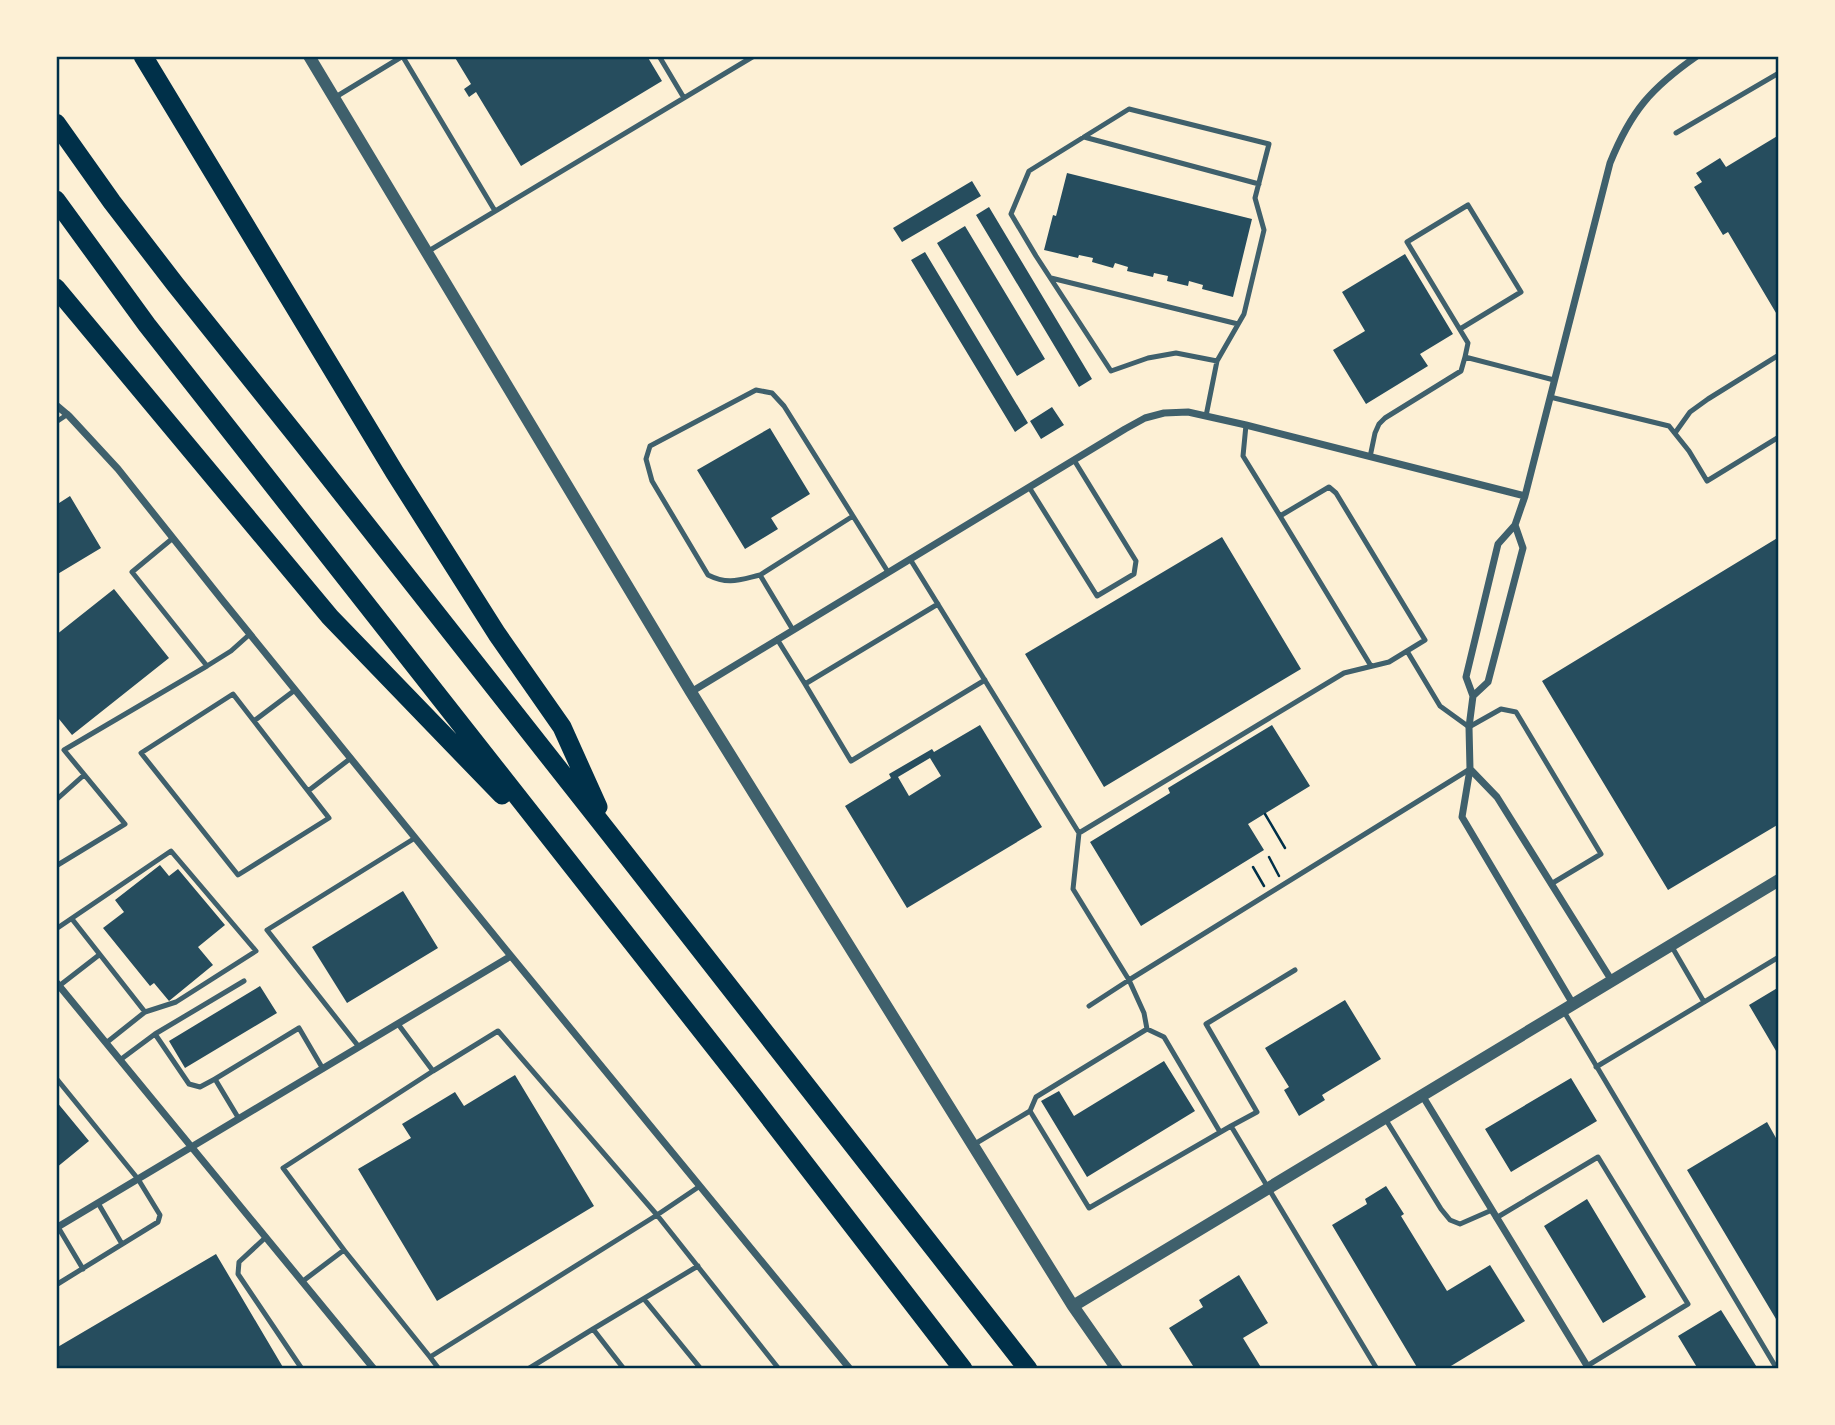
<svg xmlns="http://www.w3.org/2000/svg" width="1835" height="1425" viewBox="0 0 1835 1425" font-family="'Exo 2',sans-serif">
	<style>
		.building { fill: #264d5e; fill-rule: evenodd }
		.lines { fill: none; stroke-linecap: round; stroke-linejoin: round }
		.path { stroke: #003049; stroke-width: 2.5 }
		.service { stroke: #3f606c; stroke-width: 5 }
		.minor { stroke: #3f606c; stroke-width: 7 }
		.tertiary { stroke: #3f606c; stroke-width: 12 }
		.motorway { stroke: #003049; stroke-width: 19 }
		.neatline { fill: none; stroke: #003049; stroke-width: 2.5 }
	</style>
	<rect width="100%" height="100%" fill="#fdf0d5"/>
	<path class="building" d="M454 56H647L662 81 521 166 476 92 469 97 464 89 471 84Z
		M1779 135V318L1728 232 1723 235 1694 187 1702 182 1696 173 1720 158 1726 167Z
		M1067 173 1252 219 1233 297 1202 289 1203 285 1189 281 1188 286 1167 281 1168 276 1154 273 1153 277 1127 271 1128 267 1115 263 1113 268 1092 262 1093 258 1079 255 1078 258 1044 250 1053 215 1056 216Z
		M972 181 981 196 902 242 893 228Z
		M989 207 1092 379 1079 387 976 215Z
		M965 226 1045 359 1017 376 937 243Z
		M925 252 1028 423 1015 432 911 260Z
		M1405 254 1453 334 1420 354 1428 366 1366 404 1333 350 1365 331 1342 292Z
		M1052 407 1064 425 1041 439 1030 421Z
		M770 428 810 494 771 518 778 529 745 549 697 470Z
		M70 496 101 548 56 575V505Z
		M1222 537 1301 669 1104 787 1025 654Z
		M1779 537V824L1668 890 1542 681Z
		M114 589 169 658 72 735 59 719 56 722V635Z
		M980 725 1042 827 907 908 845 806 891 778 889 774 932 749 934 752ZM930 758 941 776 909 796 898 777Z
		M1272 725 1310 786 1248 824 1264 850 1141 926 1090 842 1170 793 1168 788Z
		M160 865 169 876 178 869 225 925 198 947 213 965 169 1001 154 983 150 986 103 928 124 912 115 900Z
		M403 891 438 948 347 1003 312 947Z
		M260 986 277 1013 185 1068 169 1041Z
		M1779 987V1056L1749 1005Z
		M1345 1000 1381 1059 1322 1095 1325 1100 1299 1116 1284 1090 1289 1087 1265 1048Z
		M1164 1061 1195 1111 1087 1177 1041 1101 1059 1091 1074 1116Z
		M515 1075 594 1206 437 1301 358 1169 411 1138 402 1124 455 1092 464 1106Z
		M1571 1078 1597 1121 1511 1172 1485 1129Z
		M56 1101 89 1141 56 1168Z
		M1767 1122 1776 1138 1779 1137V1324L1687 1170Z
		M1386 1186 1404 1214 1401 1216 1447 1291 1490 1265 1525 1321 1446 1369H1418L1332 1225 1367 1204 1365 1199Z
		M1587 1199 1646 1297 1603 1323 1544 1226Z
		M216 1254 284 1369H56V1348Z
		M1239 1275 1268 1323 1243 1338 1262 1369H1195L1169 1328 1203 1307 1199 1300Z
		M1721 1310 1758 1369H1698L1678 1336Z"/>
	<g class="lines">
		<path class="path" d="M1265 814 1285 848
			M1269 857 1279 876
			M1253 867 1264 886"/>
		<path class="service" d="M659 56 684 98
			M403 57 495 211
			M334 98 403 56
			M1676 133 1779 73
			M1084 137 1259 184
			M427 252 754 56
			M1051 278 1238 324
			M1460 329 1521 292 1468 205 1407 242 1468 343 1465 357 1554 380
			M1550 397 1669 426 1689 451 1707 481 1779 437
			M1206 416 1217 361 1244 314 1264 230 1255 198 1269 144 1129 109 1029 171 1011 214 1036 256 1111 371 1148 358 1176 353 1217 361
			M56 422 68 414
			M1246 425 1243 456 1280 516
			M1675 433 1690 412 1708 399 1779 355
			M1370 457 1375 433 1379 424 1385 418 1461 371 1465 357
			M1029 487 1097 596 1134 574 1136 561 1074 460
			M910 559 1079 833 1073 889 1129 980 1470 769
			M760 575C739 580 728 585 708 575L652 481 646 459 650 446 756 390 772 393 784 406 853 516
			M793 630 760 575 853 516 888 572
			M777 639 805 684 938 604
			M207 666 231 651 250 634
			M1371 666 1280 516 1329 487 1336 493 1425 640 1407 651
			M805 684 851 761 985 680
			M254 721 295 690
			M308 791 233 694 141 753 238 875 329 818 308 791 351 758
			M56 800 84 775
			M1079 833 1344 673 1389 662 1407 651 1440 706 1469 727 1501 709 1516 712 1601 854 1551 884
			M56 866 125 824 64 750 207 666 132 572 173 538
			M72 919 145 1012
			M56 929 171 851 256 951 176 1002 145 1012 106 1043
			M1672 947 1704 1002
			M59 986 99 955
			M1563 1010 1777 1369
			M1147 1029 1164 1037 1220 1132
			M155 1034 244 981
			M359 1047 267 930 415 838
			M120 1060 155 1034 189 1084 200 1087 215 1079
			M1596 1067 1779 957
			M56 1078 138 1179 160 1215 158 1222 56 1285
			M1030 1111 1036 1097 1147 1029 1144 1013 1129 980 1089 1006
			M239 1119 215 1079 299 1028 323 1069
			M1386 1120 1441 1209 1450 1220 1460 1224 1492 1210
			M1231 1126 1257 1112 1206 1024 1295 970
			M973 1145 1030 1111 1089 1208 1231 1126 1377 1369
			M700 1186 657 1215 779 1369
			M98 1203 122 1244
			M1496 1218 1598 1157 1688 1304 1587 1366
			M58 1227 83 1269
			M266 1237 239 1262 238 1274 302 1369
			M344 1250 430 1357 657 1215 498 1031 433 1071
			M303 1281 344 1250 283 1168 433 1071 398 1024
			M644 1299 701 1369
			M593 1329 698 1266
			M430 1357 439 1369
			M528 1369 593 1329 624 1369"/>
		<path class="minor" d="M56 405 69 416 118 469 223 601 511 956 850 1369
			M691 692 1125 429 1145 418 1164 413 1188 412 1246 425 1525 496
			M1473 696 1488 682 1523 548 1515 525
			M1470 769 1497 797 1612 981
			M56 982 374 1369
			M1573 1004 1462 817 1470 769 1469 727 1473 696 1466 677 1498 544 1515 525 1525 496 1610 163C1631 111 1651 88 1697 56
			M1422 1095 1589 1369
			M56 1228 511 956"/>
		<path class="tertiary" d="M309 56 691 692 1073 1306 1117 1369
			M1073 1306 1779 880"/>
		<path class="motorway" d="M143 56 395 473 497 634 562 727 598 807
			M56 123 112 202 175 284 299 439 609 833 1028 1369
			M56 200 147 325 745 1086 963 1369
			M56 288 330 617 502 795"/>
	</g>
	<rect width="1835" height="1425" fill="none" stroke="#fdf0d5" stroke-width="116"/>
	<rect x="58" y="58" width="1719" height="1309" class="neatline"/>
</svg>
